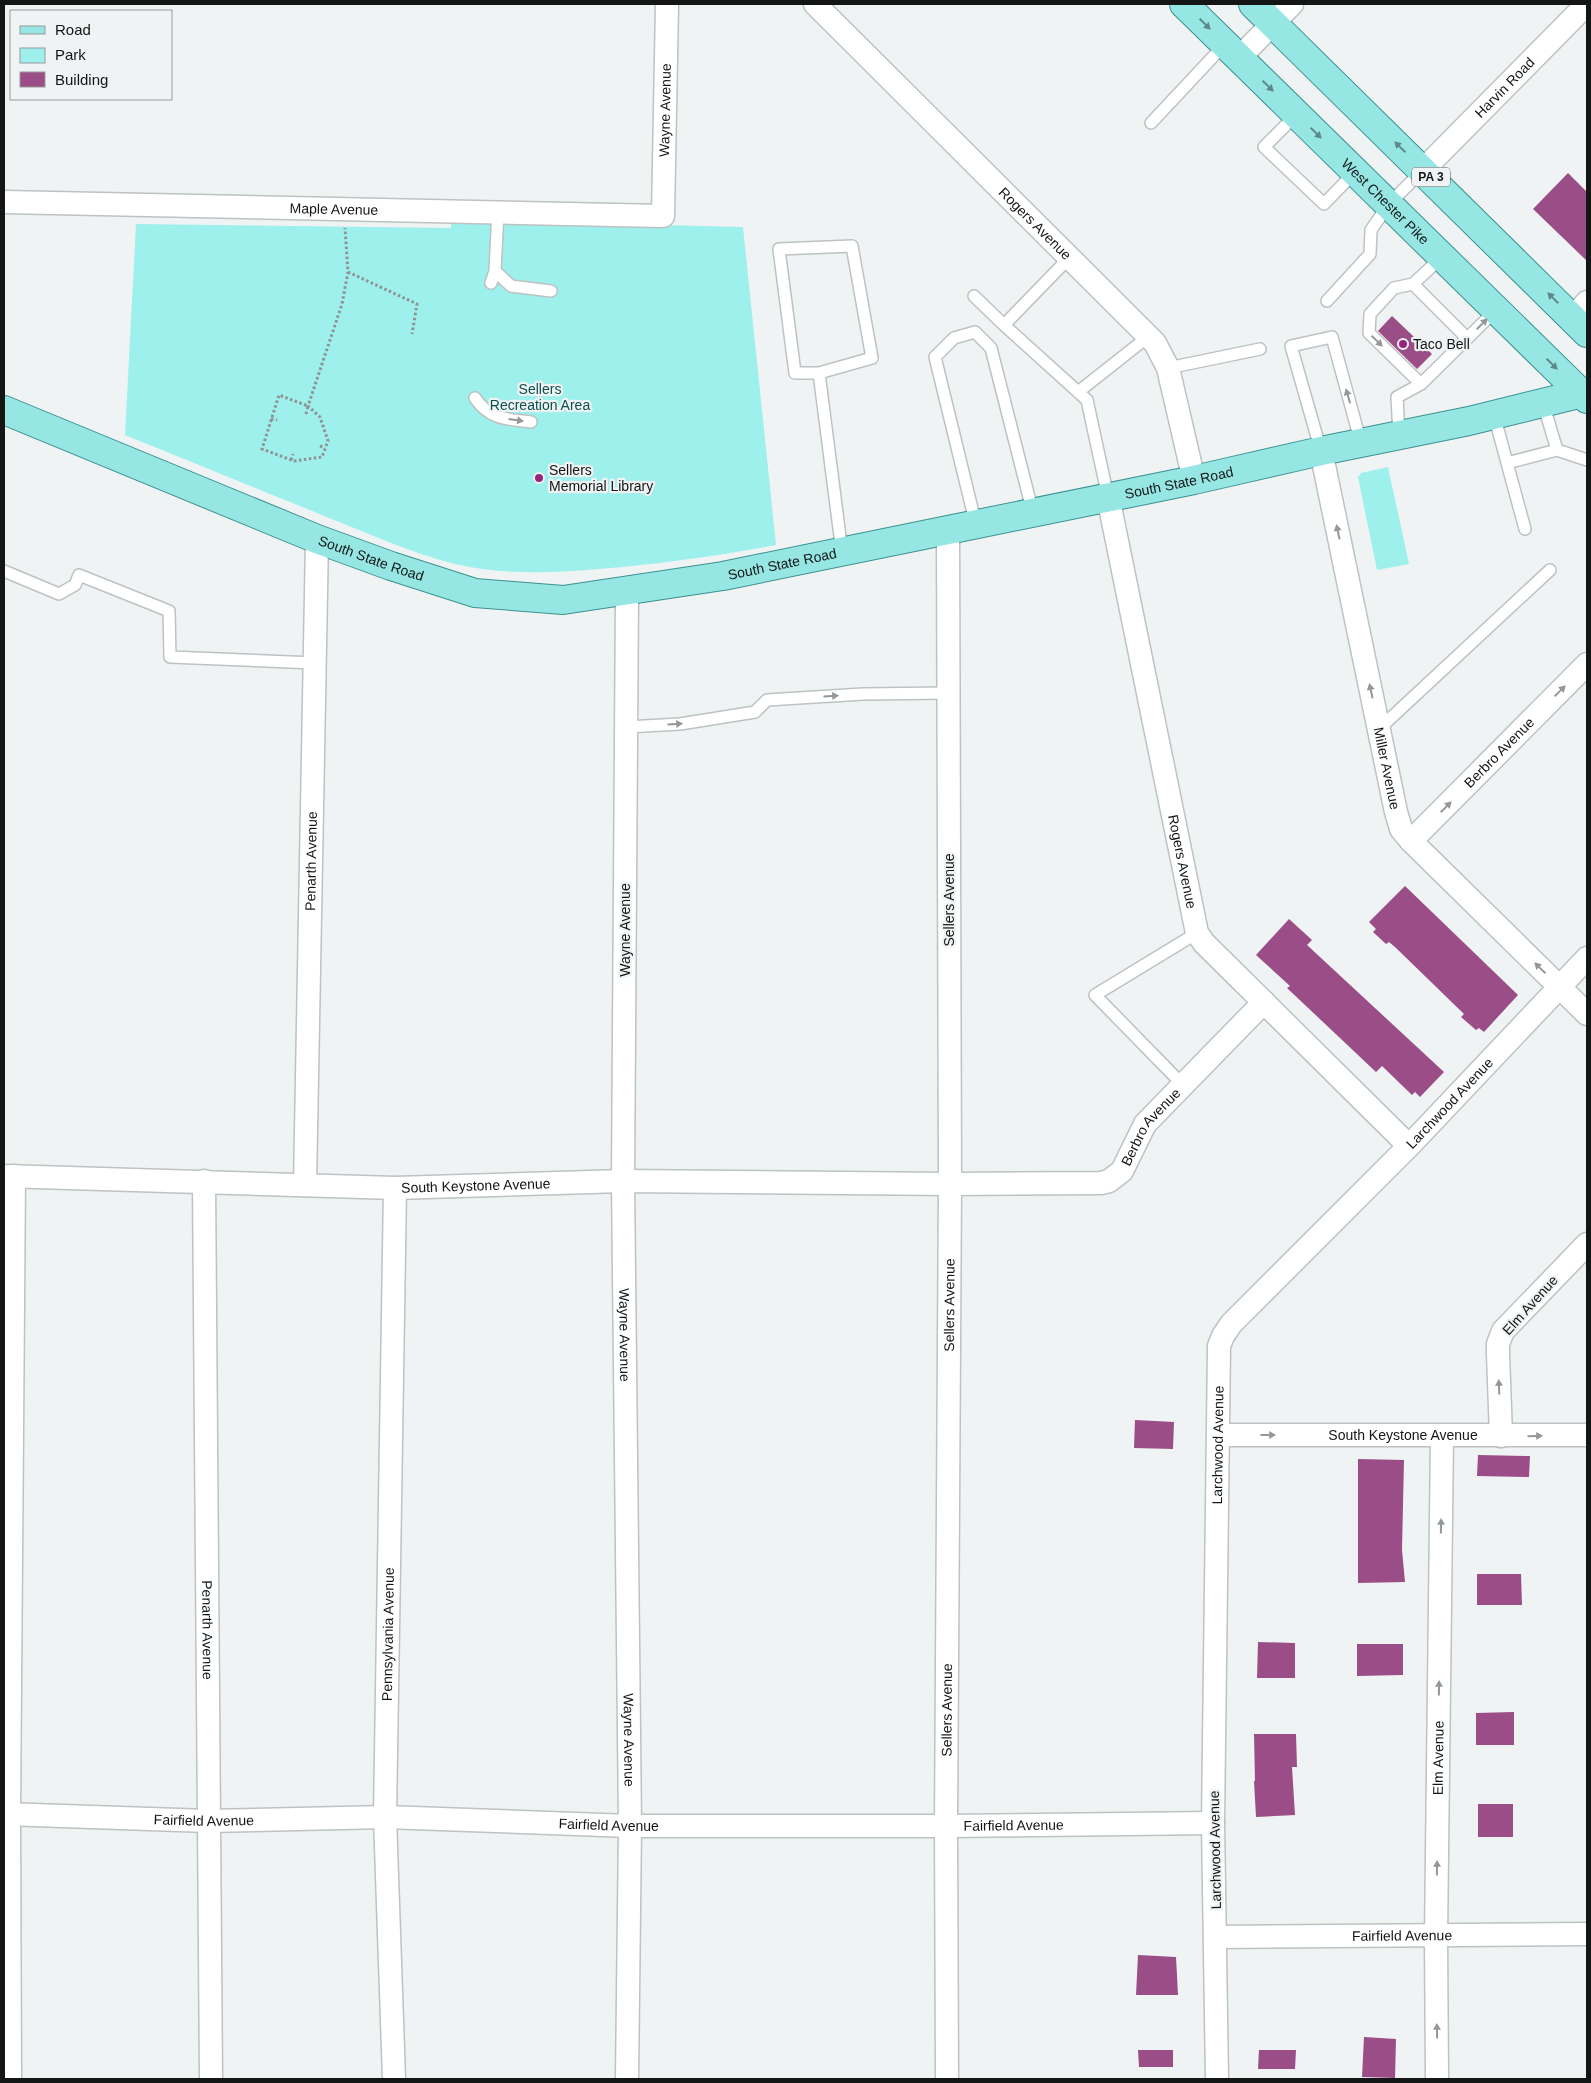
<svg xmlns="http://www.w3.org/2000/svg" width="1591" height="2083" viewBox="0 0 1591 2083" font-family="Helvetica,sans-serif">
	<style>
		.green { fill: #9ef0ed }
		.building { fill: #9a4d86 }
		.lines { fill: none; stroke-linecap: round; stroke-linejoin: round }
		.lane-casing { stroke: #bdc2c2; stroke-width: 14 }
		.street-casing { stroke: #bdc2c2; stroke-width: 25 }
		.primary-casing { stroke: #3b9290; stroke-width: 30 }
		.path { stroke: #8f9292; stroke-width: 3; stroke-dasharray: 2.5 2.5; stroke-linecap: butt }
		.lane { stroke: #fff; stroke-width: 11 }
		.street { stroke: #fff; stroke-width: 22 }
		.primary { stroke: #96e6e4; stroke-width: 28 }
		.oneway { fill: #5c8887 }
		.oneway2 { fill: #959696 }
		.poi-dot { fill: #98237f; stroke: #eff3f3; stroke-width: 2 }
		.labels { text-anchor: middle; stroke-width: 4.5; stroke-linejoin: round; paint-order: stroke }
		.shield { fill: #eff3f3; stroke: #565858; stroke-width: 1 }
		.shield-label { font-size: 12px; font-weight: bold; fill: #141616 }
		.street-label { font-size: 14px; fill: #141616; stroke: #eff3f3 }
		.poi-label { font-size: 14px; fill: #141616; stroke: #eff3f3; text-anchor: start }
		.park-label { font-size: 14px; fill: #0c4f4e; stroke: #eff3f3 }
	</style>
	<rect width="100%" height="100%" fill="#eff3f3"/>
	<path class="green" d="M451 220 743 227 776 545C717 556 659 564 599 569 552 573 501 575 455 564 432 558 409 550 386 541L125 435 136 224 451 228Z
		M1388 467 1409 564 1377 570 1358 477 1361 473Z"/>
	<path class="building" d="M1568 173 1587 192V261L1533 209Z
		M1392 316 1432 354 1417 369 1378 331Z
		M1405 886 1518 995 1484 1032 1479 1028 1476 1030 1461 1017 1464 1014 1395 947 1389 942 1386 944 1373 932 1376 929 1369 922Z
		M1289 919 1312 940 1307 945 1444 1072 1420 1097 1415 1092 1412 1095 1382 1066 1376 1072 1287 988 1290 986 1256 955Z
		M1135 1420 1174 1422 1173 1449 1134 1448Z
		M1478 1455 1530 1456 1529 1477 1477 1476Z
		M1358 1459 1404 1460 1402 1550 1405 1582 1358 1583Z
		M1477 1574H1521L1522 1605H1477Z
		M1258 1642 1295 1643V1678H1257Z
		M1357 1644H1403V1675L1357 1676Z
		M1514 1712V1745H1476V1713Z
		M1254 1734H1296L1297 1767H1292L1295 1815 1256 1817 1254 1781H1255Z
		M1478 1804H1513V1837H1478Z
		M1138 1955 1176 1957 1178 1995H1136Z
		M1364 2037 1396 2039 1395 2078 1362 2077Z
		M1138 2050H1173V2067H1139Z
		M1259 2050H1296L1295 2069H1258Z"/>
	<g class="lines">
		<defs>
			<path id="lane" d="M1297 114 1264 147 1324 204 1355 172
				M1151 123 1225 44
				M495 271 498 211
				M491 283 495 271 511 286 551 291
				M1413 284 1442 257
				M974 296 1004 325 1070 257
				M1327 301 1370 254 1371 230 1389 204 1423 170
				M1004 325 1087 400 1108 497
				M1168 368 1260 349
				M819 373 872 358 852 246 779 249 795 373H819L842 552
				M1421 384 1369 333 1370 314 1394 288 1413 284 1467 338
				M1078 392 1149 336
				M475 398C490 420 507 419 531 422
				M1543 403 1557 450
				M1494 415 1525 529
				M1399 435 1397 397 1421 384 1496 310
				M1321 451 1291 346 1332 337 1361 443
				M1507 463 1557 450 1587 460
				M976 525 935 357 954 338 975 332 991 348 1033 513
				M4 571 59 594 75 585 79 575 169 611 170 657 315 663
				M626 727 680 724 755 712 767 700 863 694 948 693
				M1379 729 1550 570
				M1183 1085 1095 995 1197 933"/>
			<g id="street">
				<path id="s1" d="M815 4 1155 343 1168 368 1194 480"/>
				<path d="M1239 58 1292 4"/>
				<path id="s2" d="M1423 170 1587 4"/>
				<path id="s3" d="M4 202 663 216 667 4"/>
				<path d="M1572 318 1587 302"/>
				<path id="s4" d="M1321 451 1396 812 1401 829 1411 841 1587 1014"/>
				<path id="s5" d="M1108 497 1197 933 1204 943 1409 1146"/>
				<path id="s6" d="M627 591 623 1181 630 1826 627 2079"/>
				<path id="s7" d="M1411 841 1587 664"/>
				<path id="s8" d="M4 1176 395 1188 623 1181 950 1184 1101 1183 1109 1181 1122 1171 1145 1124 1264 1002"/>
				<path id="s9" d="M204 1181 211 2079"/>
				<path id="s10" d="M305 1185 317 539"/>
				<path id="s11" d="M1219 1435H1587"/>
				<path d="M1501 1436 1498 1354V1344L1503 1331 1587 1244"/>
				<path id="s12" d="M4 1814 208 1821 385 1817 630 1826H946L1213 1823"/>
				<path id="s13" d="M1216 1937 1587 1934"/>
				<path d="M10 2079 9 1814 14 1176"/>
				<path id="s14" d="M394 2079 385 1817 395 1188"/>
				<path id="s15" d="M947 2079 946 1826 950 1184 948 530"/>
				<path id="s16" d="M1217 2079 1213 1823 1219 1346 1223 1336 1231 1324 1409 1146 1587 958"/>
				<path id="s17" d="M1437 2079 1436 1937 1442 1436"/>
			</g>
			<g id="primary">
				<path id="s18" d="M1184 4 1587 399"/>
				<path d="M1253 4 1587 333"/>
				<path id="s19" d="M4 410 317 539 391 566 475 593 563 600 723 576 948 530 1194 480 1321 451 1469 421 1587 392"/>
			</g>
		</defs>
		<use href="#lane" class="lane-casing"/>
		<use href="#street" class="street-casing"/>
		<use href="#primary" class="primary-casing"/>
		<path class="path" d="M348 272 417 304 412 334
			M306 414 308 406 279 395 262 449 294 461 322 457 328 441 320 417 308 406 342 304 348 272 345 228
			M271 419 277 420
			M320 446 325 448
			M291 460 293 454"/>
		<use href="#lane" class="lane"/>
		<use href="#street" class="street"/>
		<use href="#primary" class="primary"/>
	</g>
	<defs><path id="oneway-solid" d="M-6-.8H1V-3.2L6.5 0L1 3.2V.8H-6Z" transform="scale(1.25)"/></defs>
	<g class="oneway">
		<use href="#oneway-solid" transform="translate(1205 24) rotate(44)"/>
		<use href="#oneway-solid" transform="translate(1268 86) rotate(44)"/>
		<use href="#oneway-solid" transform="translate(1316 133) rotate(45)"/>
		<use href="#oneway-solid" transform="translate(1400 147) rotate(-136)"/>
		<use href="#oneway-solid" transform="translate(1553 298) rotate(-135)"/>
		<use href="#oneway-solid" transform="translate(1552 364) rotate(44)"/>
	</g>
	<g class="oneway2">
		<use href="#oneway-solid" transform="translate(1482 324) rotate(-45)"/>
		<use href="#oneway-solid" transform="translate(1377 341) rotate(44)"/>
		<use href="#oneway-solid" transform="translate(1348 396) rotate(-106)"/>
		<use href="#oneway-solid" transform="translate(516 420) rotate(8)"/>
		<use href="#oneway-solid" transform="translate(1338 532) rotate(-102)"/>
		<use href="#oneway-solid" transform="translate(1371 691) rotate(-102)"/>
		<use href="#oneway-solid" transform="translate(1560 691) rotate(-45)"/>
		<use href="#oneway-solid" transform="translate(831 696) rotate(-3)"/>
		<use href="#oneway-solid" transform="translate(675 724) rotate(-4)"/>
		<use href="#oneway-solid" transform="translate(1446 807) rotate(-45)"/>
		<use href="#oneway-solid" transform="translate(1540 968) rotate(-136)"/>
		<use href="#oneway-solid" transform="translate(1499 1387) rotate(-92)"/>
		<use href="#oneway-solid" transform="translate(1268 1435)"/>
		<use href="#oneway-solid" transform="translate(1535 1436) rotate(-1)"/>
		<use href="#oneway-solid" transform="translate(1441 1526) rotate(-89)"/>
		<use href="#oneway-solid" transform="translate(1439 1688) rotate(-89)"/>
		<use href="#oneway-solid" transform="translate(1437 1868) rotate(-89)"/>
		<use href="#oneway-solid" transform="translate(1437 2031) rotate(-91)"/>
	</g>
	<g class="poi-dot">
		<circle cx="1403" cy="344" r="5"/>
		<circle cx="539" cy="478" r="5"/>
	</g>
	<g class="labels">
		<rect class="shield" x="1412" y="167.5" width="38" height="19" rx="4"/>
		<g class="shield-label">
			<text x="1431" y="181">PA 3</text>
		</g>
		<g class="street-label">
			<text dy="5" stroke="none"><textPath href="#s2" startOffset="116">Harvin Road</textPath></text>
			<text dy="5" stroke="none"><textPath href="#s3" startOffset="765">Wayne Avenue</textPath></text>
			<text dy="5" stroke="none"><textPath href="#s18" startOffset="282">West Chester Pike</textPath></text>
			<text dy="5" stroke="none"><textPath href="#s3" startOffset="330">Maple Avenue</textPath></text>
			<text dy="5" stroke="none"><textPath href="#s1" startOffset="311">Rogers Avenue</textPath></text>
			<text dy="5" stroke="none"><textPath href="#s19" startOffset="1221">South State Road</textPath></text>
			<text dy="5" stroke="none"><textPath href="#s19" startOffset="396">South State Road</textPath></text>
			<text dy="5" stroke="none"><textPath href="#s19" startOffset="816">South State Road</textPath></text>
			<text dy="5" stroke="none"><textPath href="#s7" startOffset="125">Berbro Avenue</textPath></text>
			<text dy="5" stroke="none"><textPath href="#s4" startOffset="324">Miller Avenue</textPath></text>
			<text dy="5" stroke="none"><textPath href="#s10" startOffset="324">Penarth Avenue</textPath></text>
			<text dy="5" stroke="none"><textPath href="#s5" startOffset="372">Rogers Avenue</textPath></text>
			<text transform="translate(949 900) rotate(-90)" y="5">Sellers Avenue</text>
			<text transform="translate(625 930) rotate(-90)" y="5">Wayne Avenue</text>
			<text dy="5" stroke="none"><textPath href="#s16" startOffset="1069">Larchwood Avenue</textPath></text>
			<text dy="5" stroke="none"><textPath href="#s8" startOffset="1175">Berbro Avenue</textPath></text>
			<text dy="5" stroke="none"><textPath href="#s8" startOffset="472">South Keystone Avenue</textPath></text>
			<text dy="5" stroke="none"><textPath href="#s15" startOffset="774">Sellers Avenue</textPath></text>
			<text transform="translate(1530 1305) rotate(-48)" y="5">Elm Avenue</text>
			<text dy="5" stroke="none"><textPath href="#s6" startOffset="744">Wayne Avenue</textPath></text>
			<text dy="5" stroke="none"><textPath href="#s11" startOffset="184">South Keystone Avenue</textPath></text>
			<text dy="5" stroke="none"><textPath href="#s16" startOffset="634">Larchwood Avenue</textPath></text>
			<text dy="5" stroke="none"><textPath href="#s9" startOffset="449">Penarth Avenue</textPath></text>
			<text dy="5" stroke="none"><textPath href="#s14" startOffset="445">Pennsylvania Avenue</textPath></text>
			<text dy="5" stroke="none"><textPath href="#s15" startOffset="369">Sellers Avenue</textPath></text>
			<text dy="5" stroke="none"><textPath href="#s6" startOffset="1149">Wayne Avenue</textPath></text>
			<text dy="5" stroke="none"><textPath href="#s17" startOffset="321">Elm Avenue</textPath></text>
			<text dy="5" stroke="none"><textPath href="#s12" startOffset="200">Fairfield Avenue</textPath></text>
			<text dy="5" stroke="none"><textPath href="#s12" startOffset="605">Fairfield Avenue</textPath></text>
			<text dy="5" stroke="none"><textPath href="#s12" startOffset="1010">Fairfield Avenue</textPath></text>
			<text transform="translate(1215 1850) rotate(-91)" y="5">Larchwood Avenue</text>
			<text dy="5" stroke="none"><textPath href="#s13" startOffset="186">Fairfield Avenue</textPath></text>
		</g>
		<g class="poi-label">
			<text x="1413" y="349">Taco Bell</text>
			<text x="549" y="475">Sellers<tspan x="549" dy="16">Memorial Library</tspan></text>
		</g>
		<g class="park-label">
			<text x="540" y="394">Sellers<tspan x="540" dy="16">Recreation Area</tspan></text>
		</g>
	</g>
	<rect width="1591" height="2083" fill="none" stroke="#141616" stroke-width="10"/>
	<rect x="10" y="10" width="162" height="90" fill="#eff3f3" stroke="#979b9b"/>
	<rect x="20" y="26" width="25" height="8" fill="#96e6e4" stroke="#979b9b"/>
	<text x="55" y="35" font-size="15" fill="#141616">Road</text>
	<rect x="20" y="48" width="25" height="15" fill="#9ef0ed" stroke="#979b9b"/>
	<text x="55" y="60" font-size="15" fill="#141616">Park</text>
	<rect x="20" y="72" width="25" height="15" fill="#9a4d86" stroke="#979b9b"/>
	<text x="55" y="85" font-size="15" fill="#141616">Building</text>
</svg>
